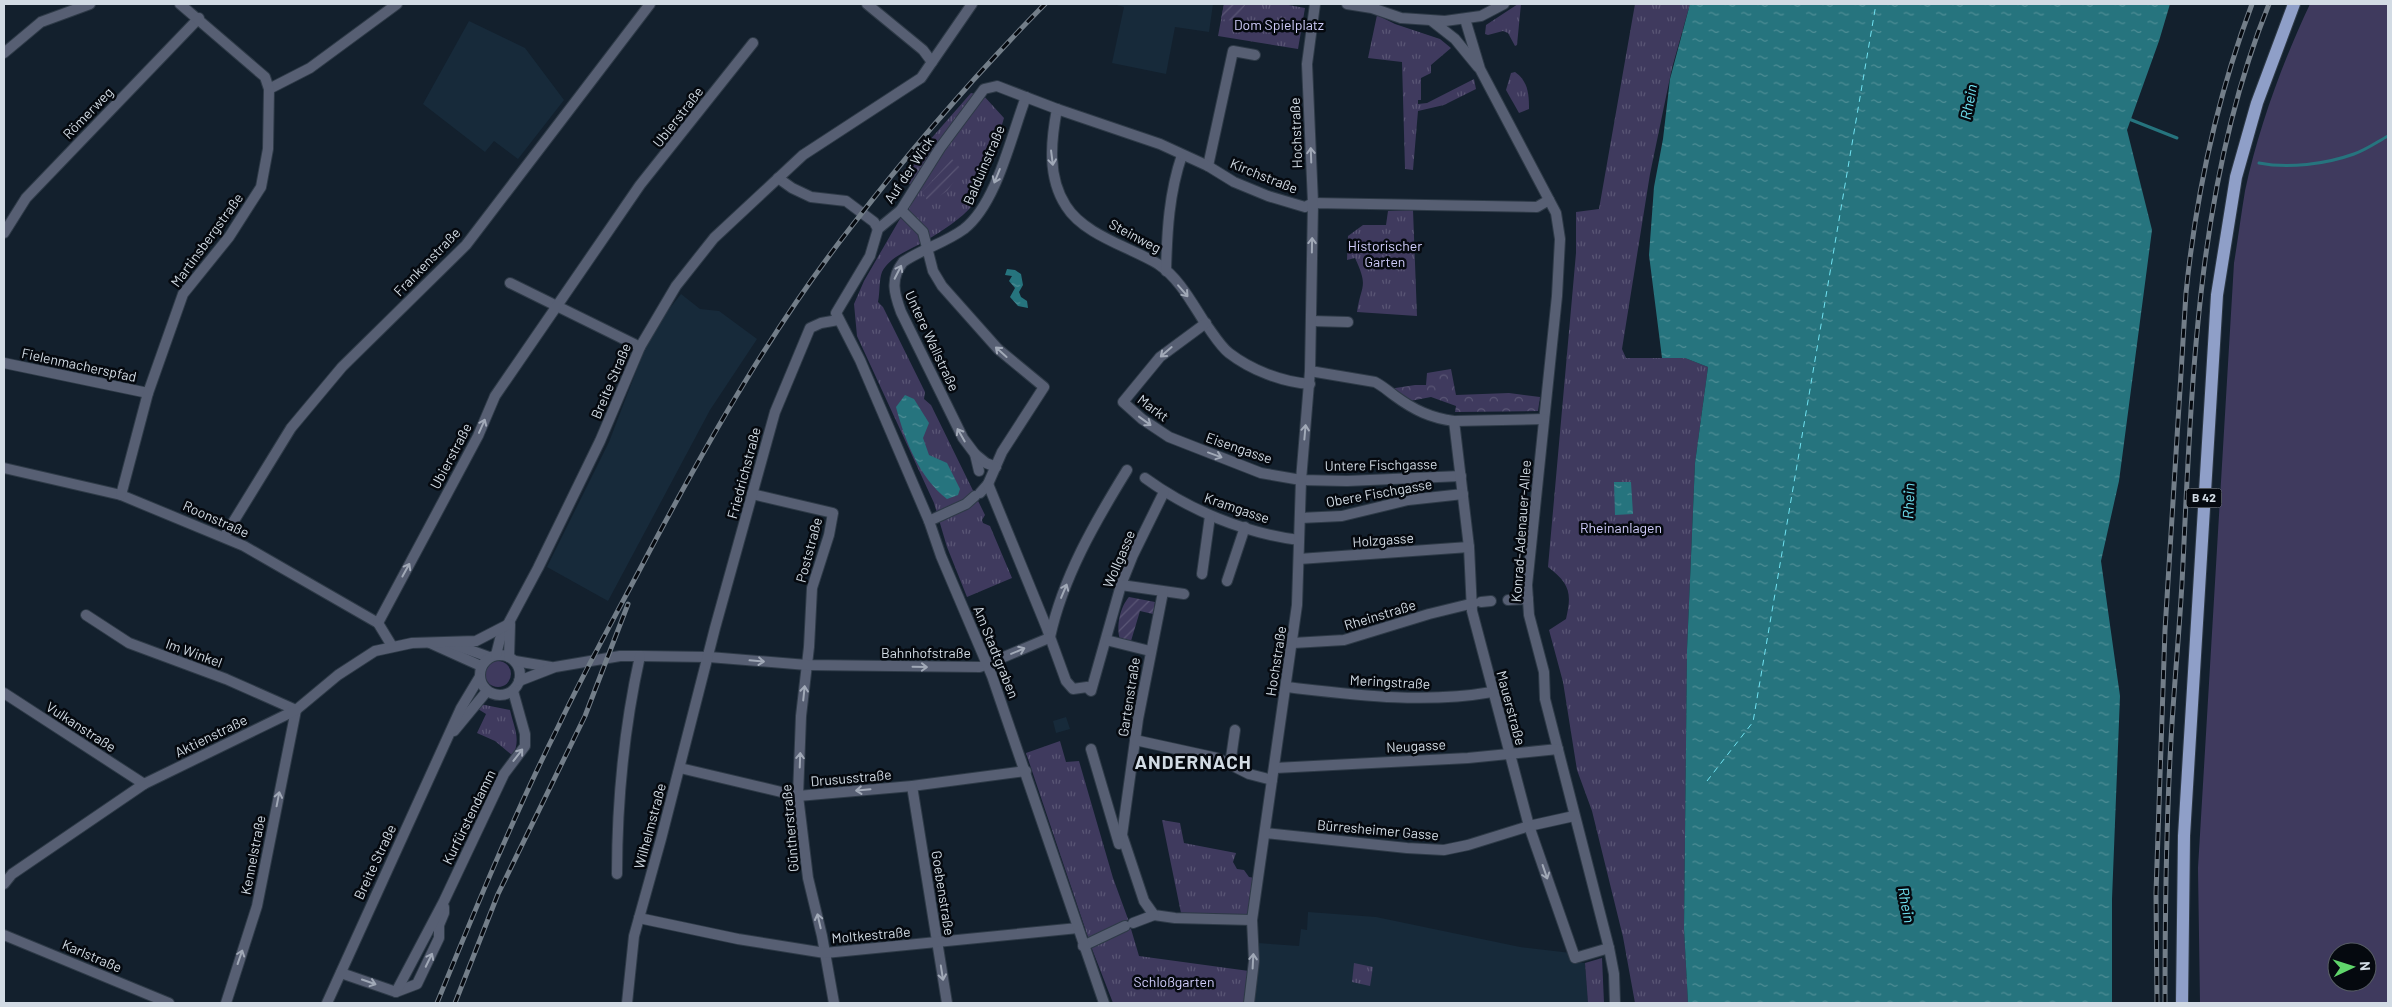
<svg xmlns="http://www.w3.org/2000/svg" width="2392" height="1007" viewBox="0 0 2392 1007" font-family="Barlow,sans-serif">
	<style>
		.built { fill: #172a3a }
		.grass { fill: #3f3a5e; fill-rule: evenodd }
		.forest { fill: url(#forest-crowns) }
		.park { fill: url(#park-tufts) }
		.garden { fill: url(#garden-furrows) }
		.water { fill: url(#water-ripples) }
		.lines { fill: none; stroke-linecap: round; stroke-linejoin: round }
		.stream { stroke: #26747e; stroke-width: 3 }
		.ferry { stroke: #71e3f2; stroke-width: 1; stroke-dasharray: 6 5; stroke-linecap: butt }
		.minor-casing { stroke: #2e3a47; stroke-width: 12 }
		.major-casing { stroke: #2e3a47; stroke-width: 14 }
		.minor { stroke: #575f73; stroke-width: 10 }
		.major { stroke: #8f9fc8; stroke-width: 12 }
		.rail-casing { stroke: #737e89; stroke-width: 5 }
		.rail { stroke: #05090f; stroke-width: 3; stroke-dasharray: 9; stroke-linecap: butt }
		.oneway { stroke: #a1a9b7 }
		.labels { text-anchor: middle; stroke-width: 5; stroke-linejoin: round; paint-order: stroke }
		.shield { fill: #05090f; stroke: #949ca4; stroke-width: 1 }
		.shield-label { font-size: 12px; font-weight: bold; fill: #d2dbe4 }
		.park-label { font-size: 14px; fill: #d0ccfa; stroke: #05090f }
		.street-label { font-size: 14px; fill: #d2dbe4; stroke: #05090f }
		.water-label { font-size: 15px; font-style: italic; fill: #71e3f2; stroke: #05090f }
		.district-label { font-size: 19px; font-weight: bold; letter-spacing: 1px; fill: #d2dbe4; stroke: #05090f }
	</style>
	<defs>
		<pattern id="forest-crowns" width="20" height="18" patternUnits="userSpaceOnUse" patternTransform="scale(1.25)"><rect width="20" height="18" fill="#3f3a5e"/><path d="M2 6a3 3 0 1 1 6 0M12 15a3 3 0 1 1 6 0" fill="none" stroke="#5a5675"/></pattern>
		<pattern id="park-tufts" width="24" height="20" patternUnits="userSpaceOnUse" patternTransform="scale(1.25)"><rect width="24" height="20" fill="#3f3a5e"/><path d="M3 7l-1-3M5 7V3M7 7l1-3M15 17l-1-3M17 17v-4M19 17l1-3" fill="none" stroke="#5a5675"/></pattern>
		<pattern id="garden-furrows" width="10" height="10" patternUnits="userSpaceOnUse" patternTransform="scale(1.25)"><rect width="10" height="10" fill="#3f3a5e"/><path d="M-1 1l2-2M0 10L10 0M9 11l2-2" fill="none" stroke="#5a5675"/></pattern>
		<pattern id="water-ripples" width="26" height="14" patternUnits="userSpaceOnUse" patternTransform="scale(1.25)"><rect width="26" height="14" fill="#26747e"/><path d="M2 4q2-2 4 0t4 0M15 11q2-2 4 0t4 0" fill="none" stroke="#4f8e96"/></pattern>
	</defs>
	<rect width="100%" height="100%" fill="#13202d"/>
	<!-- built -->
	<g class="built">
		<polygon points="1113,4 1213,4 1209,32 1175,27 1166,74 1112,63 1124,7"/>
		<polygon points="469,21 525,48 564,100 518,159 494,141 485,152 423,104"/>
		<polygon points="681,294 700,309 719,311 757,339 710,410 608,601 547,567 609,442 647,343 659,322"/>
		<polygon points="1066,717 1070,729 1056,733 1053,721"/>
		<polygon points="1308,912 1376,917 1520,947 1571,953 1576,962 1585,963 1588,1003 1253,1003 1258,943 1299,946 1301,929 1307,930"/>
	</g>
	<!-- grass -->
	<g class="grass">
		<path d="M 2310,4 L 2388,4 L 2388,1003 L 2200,1003 L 2198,868 L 2234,263 C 2238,239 2241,215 2245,191 C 2258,129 2283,61 2310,4 ZM 2337,952 L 2367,952 L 2367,982 L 2337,982 Z"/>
		<circle cx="498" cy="674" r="13"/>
	</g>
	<!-- forest -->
	<polygon class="forest" points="1451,369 1456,395 1509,393 1540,397 1538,411 1455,412 1456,406 1431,397 1405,402 1389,389 1415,385 1426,385 1427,373"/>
	<!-- park -->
	<g class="park">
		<polygon points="1224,4 1283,4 1305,8 1298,49 1218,36"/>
		<polygon points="1518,4 1521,4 1517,45 1515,46 1508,33 1503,31 1488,35 1485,34 1486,25"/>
		<path d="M 1635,4 L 1690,4 L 1672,68 L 1650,174 L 1622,349 L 1626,358 L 1685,358 L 1708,367 L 1695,463 L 1687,650 L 1684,929 L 1688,1003 L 1635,1003 L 1623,937 L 1592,811 L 1577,770 L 1563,682 L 1549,630 L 1566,619 C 1572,593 1570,584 1548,567 L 1576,253 L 1576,212 L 1599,209 Z"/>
		<polygon points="1377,15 1395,24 1440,39 1451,48 1431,65 1431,73 1421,78 1421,100 1418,100 1418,104 1427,103 1474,79 1476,89 1444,105 1418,111 1413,170 1405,169 1402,62 1368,58"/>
		<path d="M 1515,72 C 1528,81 1529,94 1529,109 L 1519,113 L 1506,90 L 1511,73 Z"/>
		<path d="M 971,93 L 983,95 L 1004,118 C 997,140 986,186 973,204 C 964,218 933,237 918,245 C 905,252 889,258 882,272 C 879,279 880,293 878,302 L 883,307 L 925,392 L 924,399 L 931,405 L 985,515 L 982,520 L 983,523 L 990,526 L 1012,578 L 967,597 L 947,547 L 934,503 L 857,336 L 854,304 L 864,281 L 916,191 L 900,174 Z"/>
		<path d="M 1413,210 L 1417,316 L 1357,312 C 1361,284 1369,288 1355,258 L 1347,260 L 1348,236 L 1363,225 L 1386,225 L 1388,211 Z"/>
		<path d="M 480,704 L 510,710 C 514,728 521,738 513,756 L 495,741 L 477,733 L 486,714 L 478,709 Z"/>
		<polygon points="1060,741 1066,762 1079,761 1113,878 1128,919 1125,925 1131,929 1139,956 1249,971 1245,1003 1113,1003 1092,949 1026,753"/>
		<polygon points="1162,820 1180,823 1184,843 1236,853 1233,862 1237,869 1244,870 1249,877 1255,878 1249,915 1181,913"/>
		<polygon points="1602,958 1604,1003 1588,1003 1585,963"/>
		<polygon points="1354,963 1373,967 1370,986 1352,982"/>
	</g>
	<!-- garden -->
	<g class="garden">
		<polygon points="1224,4 1246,4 1234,21 1221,19"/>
		<polygon points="952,159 962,170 947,191 929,203 922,192"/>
		<path d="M 1129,597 L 1155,602 L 1153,614 L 1140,611 L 1131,641 L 1120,639 C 1116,627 1120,607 1129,597 Z"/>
	</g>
	<!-- water -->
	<g class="water">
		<polygon points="1690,4 2170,4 2159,41 2127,130 2152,230 2119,481 2101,561 2120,696 2112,899 2112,1003 1688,1003 1684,929 1687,650 1695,463 1708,367 1685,358 1662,358 1649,255 1654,187 1663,139 1670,79"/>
		<polygon points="1007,269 1015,270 1021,274 1023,285 1019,292 1021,297 1027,301 1028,308 1018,306 1010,297 1015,288 1009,281 1012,276 1005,275"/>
		<path d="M 905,395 L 914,399 L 929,423 L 923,438 L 929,455 L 947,463 L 960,489 L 958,495 L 947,499 C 919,477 905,441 896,407 Z"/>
		<polygon points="1614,482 1631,482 1633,514 1615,515"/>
	</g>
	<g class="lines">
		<!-- stream -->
		<g class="stream">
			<polyline points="2129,119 2177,138"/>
			<path d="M 2259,163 C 2288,169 2326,164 2354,154 C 2366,150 2377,142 2388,136"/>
		</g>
		<!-- ferry -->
		<polyline class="ferry" points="1707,781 1753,722 1876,4"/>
		<!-- minor casing -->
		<g class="minor-casing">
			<g id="minor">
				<polyline points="867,4 923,50 932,62"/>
				<polyline points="1347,4 1372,8 1401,18 1445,21 1481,16 1504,4"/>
				<polyline points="1465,19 1480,69 1556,213 1560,239 1557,296 1527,585 1529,615 1544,672 1545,699 1609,948 1614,974 1615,1003"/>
				<polyline points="1432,21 1455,39 1478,67"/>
				<polyline points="4,53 41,22 90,4"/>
				<polyline points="269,89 310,68 397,4"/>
				<path d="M 1057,109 C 1051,140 1047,177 1066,206 C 1084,235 1130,247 1158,264 C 1179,278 1192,303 1205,323 C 1212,332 1220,346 1229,353 C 1251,370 1282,382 1310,384"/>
				<polyline points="1208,166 1233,51 1255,55"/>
				<polyline points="778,178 792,188 811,197 846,201 874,222 878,229"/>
				<polyline points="901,210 923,232 933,271 942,286 998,349 1044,387 1002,452 988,484 980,493"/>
				<polyline points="4,233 26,198 199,18"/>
				<path d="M 1166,271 C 1167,231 1169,193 1182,155"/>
				<polyline points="510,283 640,347"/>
				<polyline points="1311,321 1348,322"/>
				<polyline points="1206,323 1160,357 1123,402 1142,419 1169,437 1261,473 1301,480 1347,481 1461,476"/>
				<polyline points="4,363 148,393"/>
				<path d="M 1310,371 L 1375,382 C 1383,386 1388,391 1395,396 C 1414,410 1431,418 1454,421 L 1544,419"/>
				<polyline points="1454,421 1469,547 1472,611 1529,826 1575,958 1609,948"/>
				<polyline points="975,454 979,471"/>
				<path d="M 996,467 L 986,463 L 975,454 L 963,438 L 901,312 C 894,293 890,279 903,262 C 922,249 945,243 964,229 C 997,203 1011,136 1026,97"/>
				<polyline points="4,468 121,495 244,546 378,623 392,646"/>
				<path d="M 1145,478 C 1189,510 1244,533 1299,540"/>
				<polyline points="988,484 1046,626 1066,681 1073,689 1087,687 1091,691 1121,585 1133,555 1164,492"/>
				<polyline points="752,494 833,513 829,535 812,588 809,647 801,716 798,796 808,878 822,936 834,1003"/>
				<polyline points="121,495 148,393 183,294 229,237 261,187 268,149 269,89 265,77 180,4"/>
				<polyline points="1300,518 1342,516 1408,500 1463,494"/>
				<polyline points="929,521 966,504 975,496"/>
				<polyline points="224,537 291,428 342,367 466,245 650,4"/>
				<polyline points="1299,559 1469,547"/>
				<polyline points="1202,574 1210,516"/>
				<polyline points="1227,581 1245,527"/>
				<polyline points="1121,585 1184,594"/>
				<polyline points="1163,592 1138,719 1122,835 1144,901 1154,915 1175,918 1252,920"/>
				<polyline points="1508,600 1528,599"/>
				<polyline points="1481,602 1491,601"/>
				<polyline points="86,615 129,643 226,679 296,710 257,906 226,1003"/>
				<polyline points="378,623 478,436 495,396 640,185 753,43"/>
				<path d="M 1050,637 C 1063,577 1095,522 1127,470"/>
				<polyline points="1106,640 1150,651"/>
				<polyline points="430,643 481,666"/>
				<polyline points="1293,643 1344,640 1429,614 1474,603"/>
				<polyline points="453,644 489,657"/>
				<circle cx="500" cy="675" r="20"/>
				<polyline points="496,655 500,639 538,568 600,441 640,347 676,286 714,238 803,155 921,78 972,4"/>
				<polyline points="509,657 510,624"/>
				<polyline points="515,661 551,667"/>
				<polyline points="519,681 555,667 620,656 640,656 709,657 807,665 980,667 1049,638"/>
				<path d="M 1286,687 C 1356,695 1423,704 1492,692"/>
				<polyline points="4,693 144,784"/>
				<polyline points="454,731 487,691"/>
				<polyline points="1135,740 1217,758 1249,774 1272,780"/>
				<polyline points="1091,749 1119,844"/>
				<polyline points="1230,765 1235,730"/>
				<polyline points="680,768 798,796 912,786 1026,771"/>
				<polyline points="1275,768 1468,758 1558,749"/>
				<polyline points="912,786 947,1003"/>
				<polyline points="1265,833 1407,848 1444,850 1468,845 1529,826 1574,816"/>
				<path d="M 617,874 C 617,800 624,728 640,656"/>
				<polyline points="4,884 12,874 144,784 296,710 338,675 375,651 412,643 476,641 509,624"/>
				<polyline points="639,918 738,939 825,953 1078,928"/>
				<polyline points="1133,923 1154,915"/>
				<polyline points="4,935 169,1003"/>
				<polyline points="1083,946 1125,926"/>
				<polyline points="341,973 396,992 417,984 439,938 439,925 444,913 444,907"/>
				<polyline points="396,992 444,901 504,774 525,746 525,734 513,691"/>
				<polyline points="327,1003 461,708 479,678"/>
				<polyline points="627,1003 634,936 661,839 715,628 775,412 810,328 821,323 838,320"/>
				<polyline points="1104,1003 992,676 941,556 929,521 860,360 836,313 870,256 878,229 901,210 940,148 984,89 997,86 1057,109 1160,144 1208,166 1234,182 1268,196 1305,207 1313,203 1537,207 1549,200"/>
				<polyline points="1249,1003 1254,961 1252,920 1297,605 1301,480 1310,371 1313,203 1307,64 1315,4"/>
			</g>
		</g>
		<!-- major casing -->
		<g class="major-casing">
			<polyline id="major" points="2182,1003 2184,836 2217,295 2236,177 2257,103 2294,4"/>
		</g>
		<!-- minor -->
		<use href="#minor" class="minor"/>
		<!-- major -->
		<use href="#major" class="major"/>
		<!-- rail casing -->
		<g class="rail-casing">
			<g id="rail">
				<path d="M 437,1003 C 475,910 513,817 558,727 C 586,668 618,611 648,554 C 708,441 772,328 851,227 C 911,149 976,74 1045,4"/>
				<polyline points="455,1003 498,894 585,716 628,604"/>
				<path d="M 2157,1003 L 2156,893 L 2165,630 L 2186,293 C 2196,194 2217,97 2252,4"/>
				<path d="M 2165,1003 C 2165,915 2166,827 2171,740 C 2174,687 2179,635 2182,583 C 2192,388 2195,187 2269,4"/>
			</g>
		</g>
		<!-- rail -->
		<use href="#rail" class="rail"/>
	</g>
	<!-- one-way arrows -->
	<defs><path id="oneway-shaft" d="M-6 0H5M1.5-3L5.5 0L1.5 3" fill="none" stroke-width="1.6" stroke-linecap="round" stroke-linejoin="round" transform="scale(1.25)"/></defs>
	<g class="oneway">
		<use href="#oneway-shaft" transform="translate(1311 155) rotate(-92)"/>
		<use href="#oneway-shaft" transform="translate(1052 158) rotate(83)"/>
		<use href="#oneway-shaft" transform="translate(997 176) rotate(112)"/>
		<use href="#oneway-shaft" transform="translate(1312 245) rotate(-89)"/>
		<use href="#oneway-shaft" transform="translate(898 272) rotate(-63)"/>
		<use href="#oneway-shaft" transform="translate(1183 291) rotate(49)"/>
		<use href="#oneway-shaft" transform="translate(1001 352) rotate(-138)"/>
		<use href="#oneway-shaft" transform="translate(1166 352) rotate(139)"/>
		<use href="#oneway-shaft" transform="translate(1145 421) rotate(36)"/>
		<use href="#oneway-shaft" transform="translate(482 426) rotate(-66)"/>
		<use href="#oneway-shaft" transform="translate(1305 432) rotate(-85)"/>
		<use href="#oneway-shaft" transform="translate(961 435) rotate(-120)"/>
		<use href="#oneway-shaft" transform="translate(1215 455) rotate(20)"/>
		<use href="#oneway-shaft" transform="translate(406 570) rotate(-61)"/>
		<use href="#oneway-shaft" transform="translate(1064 591) rotate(-67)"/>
		<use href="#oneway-shaft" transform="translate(1018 651) rotate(-23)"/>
		<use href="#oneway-shaft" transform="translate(757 661) rotate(5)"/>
		<use href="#oneway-shaft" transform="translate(920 667) rotate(1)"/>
		<use href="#oneway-shaft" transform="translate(804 693) rotate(-84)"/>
		<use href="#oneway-shaft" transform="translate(518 755) rotate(-52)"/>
		<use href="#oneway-shaft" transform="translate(800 760) rotate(-88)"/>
		<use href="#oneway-shaft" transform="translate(863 790) rotate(175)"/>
		<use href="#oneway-shaft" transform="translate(278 799) rotate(-79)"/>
		<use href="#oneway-shaft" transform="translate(1545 872) rotate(71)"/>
		<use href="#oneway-shaft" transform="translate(819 921) rotate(-103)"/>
		<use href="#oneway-shaft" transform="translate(240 957) rotate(-71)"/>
		<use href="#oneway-shaft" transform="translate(429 960) rotate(-64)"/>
		<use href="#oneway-shaft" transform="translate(1253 961) rotate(-87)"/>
		<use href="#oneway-shaft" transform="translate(942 973) rotate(81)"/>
		<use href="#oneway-shaft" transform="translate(369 982) rotate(19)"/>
	</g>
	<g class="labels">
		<!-- shield labels -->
		<rect class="shield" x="2186.5" y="488.5" width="35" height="19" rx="4"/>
		<g class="shield-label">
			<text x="2204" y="502">B 42</text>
		</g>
		<!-- park labels -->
		<g class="park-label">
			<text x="1279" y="30">Dom Spielplatz</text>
			<text x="1385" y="251">Historischer<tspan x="1385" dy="16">Garten</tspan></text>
			<text x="1621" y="533">Rheinanlagen</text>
			<text x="1174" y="987">Schloßgarten</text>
		</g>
		<!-- street labels -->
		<g class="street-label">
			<text transform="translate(88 113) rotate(-46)" y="5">Römerweg</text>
			<text transform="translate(678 117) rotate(-52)" y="5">Ubierstraße</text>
			<text transform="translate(1296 133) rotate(-92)" y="5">Hochstraße</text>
			<text transform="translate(984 165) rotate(-67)" y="5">Balduinstraße</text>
			<text transform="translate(909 170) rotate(-56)" y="5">Auf der Wick</text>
			<text transform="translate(1264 176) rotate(22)" y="5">Kirchstraße</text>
			<text transform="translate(1135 236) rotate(28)" y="5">Steinweg</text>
			<text transform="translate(207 240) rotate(-54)" y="5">Martinsbergstraße</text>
			<text transform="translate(427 262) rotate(-46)" y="5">Frankenstraße</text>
			<text transform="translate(932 341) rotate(65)" y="5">Untere Wallstraße</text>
			<text transform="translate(79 365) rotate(12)" y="5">Fielenmacherspfad</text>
			<text transform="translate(611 381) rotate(-67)" y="5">Breite Straße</text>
			<text transform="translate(1153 408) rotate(37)" y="5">Markt</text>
			<text transform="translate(1239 448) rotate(19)" y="5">Eisengasse</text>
			<text transform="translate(451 456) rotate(-62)" y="5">Ubierstraße</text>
			<text transform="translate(1381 465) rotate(-1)" y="5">Untere Fischgasse</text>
			<text transform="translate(744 473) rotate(-75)" y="5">Friedrichstraße</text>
			<text transform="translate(1379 493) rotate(-10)" y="5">Obere Fischgasse</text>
			<text transform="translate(1237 508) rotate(19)" y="5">Kramgasse</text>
			<text transform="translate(216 519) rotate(24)" y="5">Roonstraße</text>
			<text transform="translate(1521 531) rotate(-86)" y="5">Konrad-Adenauer-Allee</text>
			<text transform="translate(1383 540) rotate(-4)" y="5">Holzgasse</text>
			<text transform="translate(809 550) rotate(-75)" y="5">Poststraße</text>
			<text transform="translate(1119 559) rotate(-67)" y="5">Wollgasse</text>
			<text transform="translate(1380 615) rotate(-17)" y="5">Rheinstraße</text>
			<text transform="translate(996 652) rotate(68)" y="5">Am Stadtgraben</text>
			<text transform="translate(194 653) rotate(20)" y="5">Im Winkel</text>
			<text x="926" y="658">Bahnhofstraße</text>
			<text transform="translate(1276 661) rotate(-81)" y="5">Hochstraße</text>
			<text transform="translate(1390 682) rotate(3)" y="5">Meringstraße</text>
			<text transform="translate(1129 697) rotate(-81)" y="5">Gartenstraße</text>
			<text transform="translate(1511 708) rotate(75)" y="5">Mauerstraße</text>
			<text transform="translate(81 727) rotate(33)" y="5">Vulkanstraße</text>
			<text transform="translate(211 736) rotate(-26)" y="5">Aktienstraße</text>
			<text transform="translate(1416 746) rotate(-3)" y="5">Neugasse</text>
			<text transform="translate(851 778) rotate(-5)" y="5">Drususstraße</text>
			<text transform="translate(469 817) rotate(-64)" y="5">Kurfürstendamm</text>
			<text transform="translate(650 826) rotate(-75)" y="5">Wilhelmstraße</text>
			<text transform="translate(790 828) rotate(-95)" y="5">Güntherstraße</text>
			<text transform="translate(1378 830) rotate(5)" y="5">Bürresheimer Gasse</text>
			<text transform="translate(253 855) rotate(-79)" y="5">Kennelstraße</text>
			<text transform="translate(375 862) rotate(-65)" y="5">Breite Straße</text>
			<text transform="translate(943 893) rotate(81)" y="5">Goebenstraße</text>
			<text transform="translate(871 935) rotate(-5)" y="5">Moltkestraße</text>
			<text transform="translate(92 956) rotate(23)" y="5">Karlstraße</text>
		</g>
		<!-- water labels -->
		<g class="water-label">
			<text transform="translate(1969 102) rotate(-79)" y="5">Rhein</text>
			<text transform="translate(1909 501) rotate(-88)" y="5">Rhein</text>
			<text transform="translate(1906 905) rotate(79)" y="5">Rhein</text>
		</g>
		<!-- district labels -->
		<g class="district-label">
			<text x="1193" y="769">ANDERNACH</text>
		</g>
	</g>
	<!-- border -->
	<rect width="2392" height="1007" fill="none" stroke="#d2dbe4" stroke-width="10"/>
	<!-- north arrow -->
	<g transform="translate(2352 967) rotate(86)"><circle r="24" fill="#05090f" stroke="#575d64"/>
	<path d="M0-4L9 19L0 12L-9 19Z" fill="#60d56b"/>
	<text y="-8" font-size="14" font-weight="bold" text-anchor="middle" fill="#d2dbe4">N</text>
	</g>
</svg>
